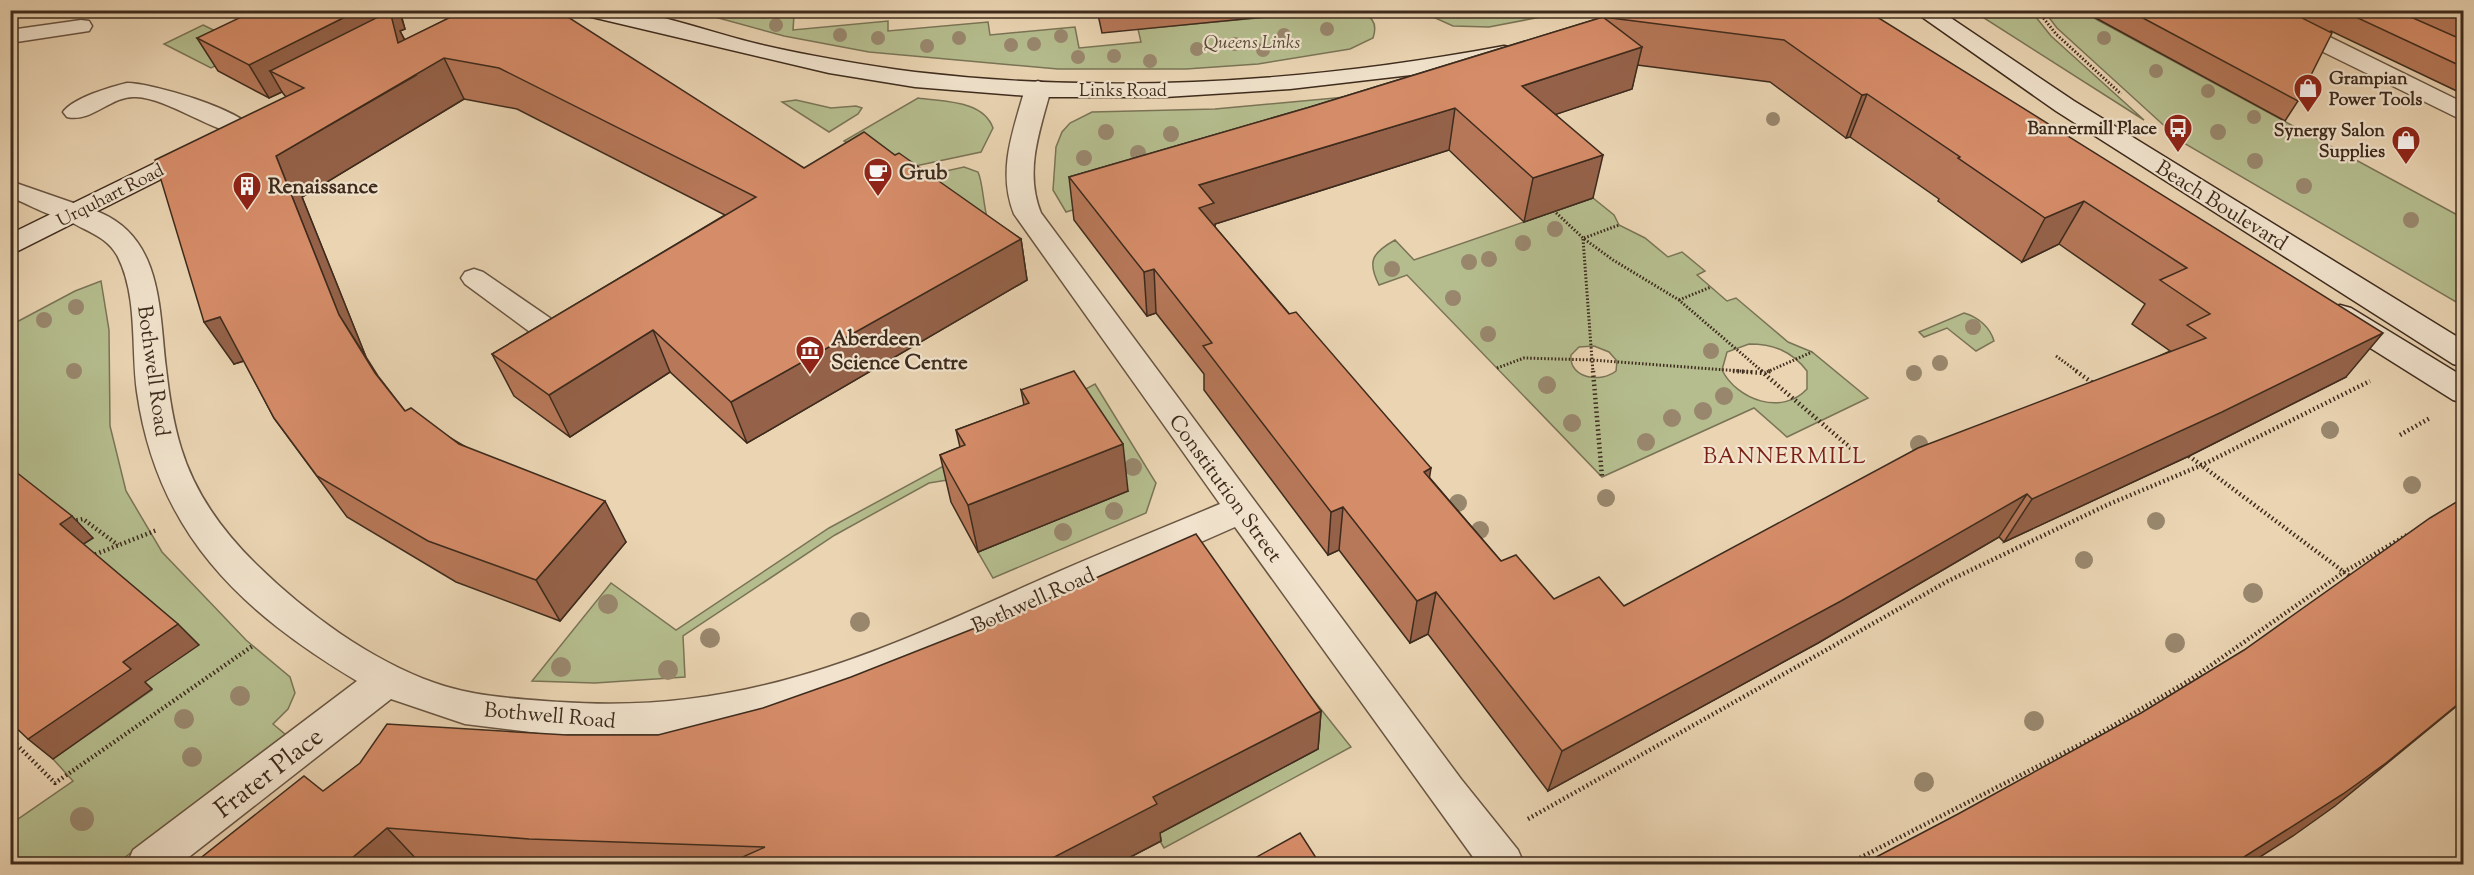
<svg xmlns="http://www.w3.org/2000/svg" width="2474" height="875" viewBox="0 0 2474 875" font-family="'Sorts Mill Goudy',serif">
	<style>
		.green { fill: #b5bd8e; stroke: #7a7456; stroke-width: 1.5; fill-rule: evenodd }
		.lines { fill: none; stroke-linecap: round; stroke-linejoin: round }
		.lane-casing { stroke: #695542; stroke-width: 3 }
		.street-casing { stroke: #695542; stroke-width: 3 }
		.secondary-casing { stroke: #3e2b1d; stroke-width: 3 }
		.path-far1 { stroke: #3e2b1d; stroke-width: 3; stroke-dasharray: 1.5 2; stroke-linecap: butt }
		.path { stroke: #3e2b1d; stroke-width: 4.5; stroke-dasharray: 1.5 3; stroke-linecap: butt }
		.lane { fill: #f1e3cd; fill-rule: evenodd }
		.street { fill: #f1e3cd; fill-rule: evenodd }
		.secondary { fill: #f1e3cd; fill-rule: evenodd }
		.tree { fill: #99876d }
		.wall { fill: #b77859; stroke: #3e2b1d; stroke-width: 1.5; fill-rule: evenodd }
		.shaded-wall { fill: #956249; stroke: #3e2b1d; stroke-width: 1.5 }
		.building { fill: #d58c68; stroke: #3e2b1d; stroke-width: 1.5; fill-rule: evenodd }
		.labels { text-anchor: middle; stroke-width: 4.5; stroke-linejoin: round; paint-order: stroke }
		.far-park-label { font-size: 18px; font-style: italic; fill: #564834; stroke: #f1e3cd }
		.far-poi-label { font-size: 18px; font-weight: bold; fill: #3e2b1d; stroke: #f1e3cd; text-anchor: end }
		.far-street-label { font-size: 18px; fill: #3e2b1d; stroke: #f1e3cd }
		.poi-label { font-size: 21px; font-weight: bold; fill: #3e2b1d; stroke: #f1e3cd; text-anchor: start }
		.street-label { font-size: 21px; fill: #3e2b1d; stroke: #f1e3cd }
		.neighbourhood-label { font-size: 22px; letter-spacing: 1.5px; fill: #7a1f14; stroke: #f1e3cd }
		.near-street-label { font-size: 26px; fill: #3e2b1d; stroke: #f1e3cd }
	</style>
	<rect width="100%" height="100%" fill="#ead4b2"/>
	<filter id="stains"><feTurbulence type="fractalNoise" baseFrequency=".00333" numOctaves="4"/><feColorMatrix values="0 0 0 0 .2 0 0 0 0 .09 0 0 0 0 .02 0 0 0 .5 -.17"/></filter>
	<radialGradient id="worn" r=".72"><stop offset=".6" stop-color="#630" stop-opacity="0"/><stop offset="1" stop-color="#630" stop-opacity=".3"/></radialGradient>
	<!-- green -->
	<g class="green">
		<path d="M 693,11 L 763,11 L 762,18 L 794,15 L 793,30 L 888,21 L 888,31 L 988,22 L 990,35 L 1075,27 L 1079,48 L 1141,42 L 1138,29 L 1334,11 C 1354,10 1382,11 1373,38 L 1350,49 L 1258,64 L 1186,69 L 1058,69 L 869,52 L 784,36 Z"/>
		<polygon points="1417,11 1572,11 1489,27 1453,26 1431,16 1420,17"/>
		<polygon points="1973,11 2031,11 2051,36 2144,120"/>
		<polygon points="2044,11 2081,11 2463,218 2463,306 2182,142 2057,28"/>
		<polygon points="203,25 251,48 211,68 164,44"/>
		<polygon points="1378,94 1420,100 1066,212 1053,190 1056,147 1062,132 1070,123 1092,112 1215,109"/>
		<path d="M 918,98 C 944,102 983,100 993,128 L 981,152 L 906,168 L 886,168 L 844,141 Z"/>
		<polygon points="796,100 831,108 856,106 862,108 858,114 829,132 782,102"/>
		<path d="M 964,167 L 978,172 C 983,183 983,203 987,217 L 923,176 Z"/>
		<path d="M 1593,198 L 1614,215 L 1619,225 L 1645,238 L 1668,257 L 1682,252 L 1705,271 L 1697,275 L 1727,301 L 1736,298 L 1788,342 L 1812,352 L 1868,398 L 1787,437 L 1754,408 L 1602,477 L 1407,275 L 1379,285 C 1367,261 1372,253 1395,240 L 1414,260 ZM 1749,344 C 1773,344 1792,351 1807,371 L 1807,389 C 1782,416 1737,400 1722,370 L 1727,352 ZM 1594,346 L 1609,352 L 1617,361 L 1616,371 C 1601,383 1569,379 1571,355 L 1579,347 Z"/>
		<polygon points="101,281 109,330 110,426 126,491 162,552 246,640 290,677 295,693 288,709 273,724 286,735 116,864 11,864 11,824 73,781 53,759 152,690 32,576 93,538 79,526 11,503 11,325 75,291"/>
		<path d="M 1964,313 C 1978,317 1990,327 1994,341 L 1976,351 L 1947,328 L 1924,337 L 1919,332 Z"/>
		<polygon points="1095,384 1156,483 1146,513 993,578 978,552 1127,491 966,477 929,483 835,535 683,636 685,677 595,683 532,681 611,583 676,630 829,528"/>
		<polygon points="1234,600 1351,747 1164,848 1125,781"/>
	</g>
	<g class="lines">
		<!-- lane casing -->
		<g class="lane-casing">
			<g id="lane">
				<polygon points="81,20 89,21 92,26 89,31 10,43 10,30"/>
				<path d="M 127,83 C 152,83 239,109 253,129 L 249,134 C 224,140 170,98 136,97 C 111,95 92,123 67,117 L 63,112 C 73,98 110,87 127,83 Z"/>
				<path d="M 10,181 L 85,207 L 89,213 L 85,219 C 61,225 32,205 10,197 Z"/>
				<polygon points="474,269 483,272 550,318 554,325 550,332 540,334 530,332 465,284 461,278 465,272"/>
			</g>
		</g>
		<!-- street casing -->
		<g class="street-casing">
			<g id="street">
				<polygon points="2245,10 2275,10 2464,103 2464,121 2248,15"/>
				<path d="M 1038,81 L 1047,84 L 1051,89 C 1040,130 1024,171 1041,213 L 1461,779 L 1518,850 L 1524,864 L 1478,864 L 1235,527 L 895,677 L 811,707 L 747,725 L 660,737 L 572,737 L 465,724 L 391,699 L 180,864 L 127,864 L 133,850 L 357,681 C 240,611 157,533 137,392 C 131,349 138,297 118,257 C 104,230 73,230 62,213 L 66,207 C 80,203 89,208 101,213 C 163,240 159,312 166,368 C 169,395 173,422 181,448 C 195,494 223,532 257,565 C 306,613 370,660 435,683 C 474,697 519,699 560,702 C 743,715 873,655 1035,582 C 1096,555 1158,530 1220,504 L 1014,214 C 997,171 1013,131 1025,89 L 1029,84 Z"/>
			</g>
		</g>
		<!-- secondary casing -->
		<g class="secondary-casing">
			<g id="secondary">
				<path d="M 580,10 C 596,10 615,8 631,11 C 674,18 716,34 758,44 C 810,56 863,65 915,72 C 1110,95 1312,82 1504,46 L 1513,48 L 1516,53 L 1513,58 L 1428,73 L 1290,89 L 1165,97 L 1040,97 L 915,87 L 829,73 L 583,15 Z"/>
				<polygon points="1912,10 1939,10 2074,101 2464,341 2464,367 2453,364 2056,111"/>
				<polygon points="198,142 207,144 211,150 207,156 10,255 10,234"/>
				<polygon points="2340,305 2351,308 2464,377 2464,403 2453,400 2329,322 2325,315 2329,308"/>
			</g>
		</g>
		<!-- path-far1 -->
		<g class="path-far1">
			<polyline points="2037,10 2056,34 2121,94"/>
			<polyline points="1551,208 1583,238 1613,260 1679,300 1763,372"/>
			<polyline points="1584,238 1619,225"/>
			<polyline points="1583,239 1592,360 1753,372"/>
			<polyline points="1679,300 1711,287"/>
			<polyline points="2056,356 2078,372"/>
			<polyline points="1497,368 1524,358 1592,360 1593,372"/>
			<polyline points="1767,372 1812,352"/>
		</g>
		<!-- path -->
		<g class="path">
			<polyline points="1593,371 1602,477"/>
			<polyline points="1733,371 1765,373 1770,371"/>
			<polyline points="1761,371 1853,450"/>
			<polyline points="2076,371 2094,384"/>
			<polyline points="2400,435 2430,418"/>
			<polyline points="2189,456 2352,578"/>
			<polyline points="72,521 83,519 118,545"/>
			<polyline points="91,556 157,530"/>
			<polyline points="10,738 55,783 254,645"/>
			<polyline points="1528,819 1948,581 2107,505 2202,465 2370,381"/>
			<polyline points="1848,864 2087,741 2190,680 2344,572 2407,535"/>
		</g>
		<!-- lane -->
		<use href="#lane" class="lane"/>
		<!-- street -->
		<use href="#street" class="street"/>
		<!-- secondary -->
		<use href="#secondary" class="secondary"/>
	</g>
	<!-- trees -->
	<g class="tree">
		<circle cx="776" cy="25" r="7"/>
		<circle cx="1327" cy="29" r="7"/>
		<circle cx="840" cy="35" r="7"/>
		<circle cx="1284" cy="35" r="7"/>
		<circle cx="1061" cy="36" r="7"/>
		<circle cx="878" cy="38" r="7"/>
		<circle cx="959" cy="38" r="7"/>
		<circle cx="2104" cy="38" r="7"/>
		<circle cx="1034" cy="44" r="7"/>
		<circle cx="1235" cy="44" r="7"/>
		<circle cx="1011" cy="45" r="7"/>
		<circle cx="927" cy="46" r="7"/>
		<circle cx="1197" cy="49" r="7"/>
		<circle cx="1263" cy="50" r="7"/>
		<circle cx="1114" cy="56" r="7"/>
		<circle cx="1078" cy="57" r="7"/>
		<circle cx="1150" cy="61" r="7"/>
		<circle cx="2156" cy="71" r="7"/>
		<circle cx="2208" cy="91" r="7"/>
		<circle cx="2254" cy="117" r="7"/>
		<circle cx="1773" cy="119" r="7"/>
		<circle cx="1106" cy="132" r="8"/>
		<circle cx="2218" cy="132" r="8"/>
		<circle cx="1171" cy="134" r="8"/>
		<circle cx="1138" cy="153" r="8"/>
		<circle cx="1084" cy="158" r="8"/>
		<circle cx="2255" cy="161" r="8"/>
		<circle cx="2304" cy="186" r="8"/>
		<circle cx="2411" cy="220" r="8"/>
		<circle cx="1555" cy="229" r="8"/>
		<circle cx="1523" cy="243" r="8"/>
		<circle cx="1489" cy="259" r="8"/>
		<circle cx="1469" cy="262" r="8"/>
		<circle cx="1392" cy="269" r="8"/>
		<circle cx="1453" cy="298" r="8"/>
		<circle cx="76" cy="307" r="8"/>
		<circle cx="44" cy="320" r="8"/>
		<circle cx="1973" cy="327" r="8"/>
		<circle cx="1488" cy="334" r="8"/>
		<circle cx="1711" cy="351" r="8"/>
		<circle cx="1940" cy="363" r="8"/>
		<circle cx="74" cy="371" r="8"/>
		<circle cx="1914" cy="373" r="8"/>
		<circle cx="1547" cy="385" r="9"/>
		<circle cx="1724" cy="396" r="9"/>
		<circle cx="1703" cy="411" r="9"/>
		<circle cx="1672" cy="418" r="9"/>
		<circle cx="1572" cy="423" r="9"/>
		<circle cx="2330" cy="430" r="9"/>
		<circle cx="1646" cy="442" r="9"/>
		<circle cx="1919" cy="444" r="9"/>
		<circle cx="1133" cy="467" r="9"/>
		<circle cx="2412" cy="485" r="9"/>
		<circle cx="1606" cy="498" r="9"/>
		<circle cx="1458" cy="503" r="9"/>
		<circle cx="1114" cy="511" r="9"/>
		<circle cx="2156" cy="521" r="9"/>
		<circle cx="1480" cy="530" r="9"/>
		<circle cx="1063" cy="532" r="9"/>
		<circle cx="2084" cy="560" r="9"/>
		<circle cx="2253" cy="593" r="10"/>
		<circle cx="608" cy="604" r="10"/>
		<circle cx="860" cy="622" r="10"/>
		<circle cx="710" cy="638" r="10"/>
		<circle cx="2175" cy="643" r="10"/>
		<circle cx="561" cy="667" r="10"/>
		<circle cx="668" cy="670" r="10"/>
		<circle cx="240" cy="696" r="10"/>
		<circle cx="184" cy="719" r="10"/>
		<circle cx="2034" cy="721" r="10"/>
		<circle cx="192" cy="757" r="10"/>
		<circle cx="1924" cy="782" r="10"/>
		<circle cx="82" cy="819" r="12"/>
	</g>
	<!-- wall -->
	<g class="wall">
		<polygon points="465,10 804,168 895,155 1021,239 1027,280 747,443 670,372 570,437 514,396 492,354 725,215 517,109 464,99 302,197 366,357 378,376 405,411 626,542 560,621 456,582 347,517 274,418 244,361 234,364 286,97 282,92 269,98 218,71 197,38 401,14 405,29 400,31 405,40"/>
		<polygon points="1097,10 1334,10 1102,33"/>
		<path d="M 1866,10 L 2346,377 L 2189,456 L 2004,542 L 1999,537 L 1818,643 L 1548,791 L 1428,634 L 1410,643 L 1339,550 L 1328,555 L 1204,390 L 1204,374 L 1156,313 L 1147,316 L 1074,220 L 1069,177 L 1310,107 L 1603,17 ZM 1637,65 L 1770,82 L 1846,138 L 1850,137 L 1939,199 L 1938,201 L 2022,262 L 2059,244 L 2145,304 L 2132,324 L 2170,351 L 2168,352 L 1624,606 L 1554,599 L 1501,561 L 1215,227 L 1215,224 L 1449,150 L 1524,222 L 1593,198 L 1556,114 L 1632,89 Z"/>
		<polygon points="2081,10 2463,10 2463,94 2331,31 2298,101 2285,121"/>
		<polygon points="1021,390 1128,491 978,552 951,502 940,455 960,447 956,430 1024,405"/>
		<polygon points="1321,711 1318,749 1160,833 1161,841 1117,864 193,864 323,791 567,735 658,735"/>
	</g>
	<!-- shaded-wall -->
	<g class="shaded-wall">
		<polygon points="359,10 399,10 405,29 400,31 410,51 444,58 464,99 302,197 366,357 339,315 276,156 415,76 270,71 282,92 269,98 249,65"/>
		<polygon points="1642,47 1632,89 1515,128 1522,86"/>
		<polygon points="1867,94 1850,137 1846,138 1862,95"/>
		<polygon points="1455,108 1449,150 1215,224 1215,246 1200,252 1199,185"/>
		<polygon points="1603,155 1593,198 1524,222 1533,178"/>
		<polygon points="2084,201 2059,244 2022,262 2045,218"/>
		<polygon points="1021,239 1027,280 747,443 731,402"/>
		<polygon points="1154,269 1156,313 1147,316 1144,272"/>
		<polygon points="220,317 250,359 234,364 204,322"/>
		<polygon points="653,330 670,372 570,437 549,395"/>
		<polygon points="2383,333 2346,377 2189,456 2004,542 2032,499"/>
		<polygon points="1123,444 1128,491 978,552 968,505"/>
		<polygon points="1431,468 1424,512 1424,472"/>
		<polygon points="2027,494 1999,537 1818,643 1548,791 1562,751"/>
		<polygon points="605,501 626,542 560,621 536,580"/>
		<polygon points="1343,507 1339,550 1328,555 1331,512"/>
		<polygon points="72,516 93,538 82,545 60,524"/>
		<polygon points="1436,592 1428,634 1410,643 1417,601"/>
		<polygon points="178,624 199,645 145,682 152,689 53,759 28,739 123,662"/>
		<polygon points="2463,700 2463,701 2335,806 2293,836 2249,864 2233,864"/>
		<polygon points="1321,711 1318,749 1160,833 1161,841 1117,864 1041,864 1153,797"/>
		<polygon points="387,828 421,864 345,864"/>
	</g>
	<!-- building -->
	<g class="building">
		<polygon points="256,10 359,10 249,65 197,38"/>
		<polygon points="465,10 557,10 804,168 864,132 895,155 899,153 1021,239 731,402 653,330 549,395 492,354 756,197 499,68 444,58 276,156 339,315 375,373 405,411 411,408 459,444 605,501 536,580 428,541 317,476 274,418 220,317 204,322 155,160 304,88 270,71 390,11 398,43"/>
		<path d="M 1621,10 L 1866,10 L 2383,333 L 2222,412 L 2032,499 L 2027,494 L 1841,601 L 1562,751 L 1436,592 L 1417,601 L 1343,507 L 1331,512 L 1203,346 L 1212,343 L 1154,269 L 1144,272 L 1069,177 L 1310,107 L 1603,17 ZM 1603,17 L 1784,40 L 1862,95 L 1867,94 L 1960,157 L 1958,158 L 2045,218 L 2084,201 L 2187,268 L 2160,280 L 2210,314 L 2187,325 L 2206,338 L 1918,448 L 1624,606 L 1599,577 L 1554,599 L 1516,555 L 1501,561 L 1424,472 L 1431,468 L 1296,312 L 1289,314 L 1199,208 L 1214,203 L 1199,185 L 1455,108 L 1533,178 L 1603,155 L 1522,86 L 1642,47 Z"/>
		<polygon points="2128,10 2286,10 2332,33 2298,101"/>
		<polygon points="2334,10 2395,10 2463,40 2463,67 2343,11 2342,14"/>
		<polygon points="2441,10 2463,10 2463,21"/>
		<polygon points="1074,371 1123,444 968,505 940,455 965,445 956,430 1029,403 1021,390"/>
		<polygon points="11,468 72,516 60,524 178,624 123,662 131,669 28,739 10,722"/>
		<polygon points="2463,498 2463,700 2386,763 2343,794 2233,864 1863,864 1958,814 2141,713 2244,650 2430,518"/>
		<polygon points="1196,534 1321,711 1153,797 1157,804 1041,864 727,864 765,847 529,839 387,828 345,864 193,864 304,776 323,791 360,763 387,724 567,735 658,735 763,708 851,677 1041,602"/>
		<polygon points="1300,833 1320,864 1244,864"/>
	</g>
	<!-- icons -->
	<defs>
		<g id="shop-pin" transform="scale(1.5)"><path d="M0 17L-7.5 6A9.5 9.5 0 1 1 7.5 6Z" fill="#8f2418" stroke="#f1e3cd"/><path d="M-5-2.5h2.3a2.7 3.5 0 0 1 5.4 0H5L5.5 6h-11ZM-1.5-2.5h3a1.5 2.3 0 0 0-3 0Z" fill="#fff"/></g>
		<g id="bus-pin" transform="scale(1.5)"><path d="M0 17L-7.5 6A9.5 9.5 0 1 1 7.5 6Z" fill="#8f2418" stroke="#f1e3cd"/><path d="M-5-6H5V4H4V6H2V4H-2V6H-4V4H-5ZM-3.5-4V0h7V-4ZM-3.5 1.2v1.5H-2V1.2ZM2 1.2v1.5H3.5V1.2Z" fill="#fff"/></g>
		<g id="cafe-pin" transform="scale(1.5)"><path d="M0 17L-7.5 6A9.5 9.5 0 1 1 7.5 6Z" fill="#8f2418" stroke="#f1e3cd"/><path d="M-5.5-4.5H6V0H3Q3 3.5 0 3.5H-2.5Q-5.5 3.5-5.5 0ZM3-3.2v2h1.7v-2ZM-6 4.5H4V6H-6Z" fill="#fff"/></g>
		<g id="building-pin" transform="scale(1.5)"><path d="M0 17L-7.5 6A9.5 9.5 0 1 1 7.5 6Z" fill="#8f2418" stroke="#f1e3cd"/><path d="M-4-6H4V6H1V3H-1V6H-4ZM-2.5-4.3h1.7v1.8h-1.7ZM.8-4.3h1.7v1.8H.8ZM-2.5-1h1.7V.8h-1.7ZM.8-1h1.7V.8H.8Z" fill="#fff"/></g>
		<g id="museum-pin" transform="scale(1.5)"><path d="M0 17L-7.5 6A9.5 9.5 0 1 1 7.5 6Z" fill="#8f2418" stroke="#f1e3cd"/><path d="M0-6L6-3V-2H-6V-3ZM-5-1h2V3h-2ZM-1-1h2V3h-2ZM3-1h2V3H3ZM-6 4H6V6H-6Z" fill="#fff"/></g>
	</defs>
	<g fill-rule="evenodd">
		<use href="#shop-pin" x="2308" y="88"/>
		<use href="#bus-pin" x="2178" y="128"/>
		<use href="#shop-pin" x="2406" y="140"/>
		<use href="#cafe-pin" x="878" y="172"/>
		<use href="#building-pin" x="247" y="186"/>
		<use href="#museum-pin" x="810" y="350"/>
	</g>
	<g class="labels">
		<!-- far-park labels -->
		<g class="far-park-label">
			<text x="1252" y="48">Queens Links</text>
		</g>
		<!-- far-poi labels -->
		<g class="far-poi-label">
			<text x="2329" y="84" text-anchor="start">Grampian<tspan x="2329" dy="21">Power Tools</tspan></text>
			<text x="2157" y="134">Bannermill Place</text>
			<text x="2385" y="136">Synergy Salon<tspan x="2385" dy="21">Supplies</tspan></text>
		</g>
		<!-- far-street labels -->
		<g class="far-street-label">
			<text x="1123" y="96">Links Road</text>
			<text transform="translate(110 195) rotate(-27)" y="6">Urquhart Road</text>
		</g>
		<!-- poi labels -->
		<g class="poi-label">
			<text x="899" y="179">Grub</text>
			<text x="268" y="193">Renaissance</text>
			<text x="831" y="345">Aberdeen<tspan x="831" dy="24">Science Centre</tspan></text>
		</g>
		<!-- street labels -->
		<g class="street-label">
			<text transform="translate(2222 205) rotate(32)" y="7">Beach Boulevard</text>
			<text transform="translate(154 371) rotate(82)" y="7">Bothwell Road</text>
			<text transform="translate(1226 488) rotate(54)" y="7">Constitution Street</text>
			<text transform="translate(1033 600) rotate(-24)" y="7">Bothwell Road</text>
			<text transform="translate(550 715) rotate(5)" y="7">Bothwell Road</text>
		</g>
		<!-- neighbourhood labels -->
		<g class="neighbourhood-label">
			<text x="1785" y="463">BANNERMILL</text>
		</g>
		<!-- near-street labels -->
		<g class="near-street-label">
			<text transform="translate(268 772) rotate(-38)" y="9">Frater Place</text>
		</g>
	</g>
	<!-- margin -->
	<rect width="2474" height="875" fill="none" stroke="#ead4b2" stroke-width="36"/>
	<rect x="12" y="12" width="2450" height="851" fill="none" stroke="#3e2b1d" stroke-width="3"/>
	<rect x="18" y="18" width="2438" height="839" fill="none" stroke="#3e2b1d" stroke-width="1.5"/>
	<rect width="100%" height="100%" filter="url(#stains)"/>
	<rect width="100%" height="100%" fill="url(#worn)"/>
</svg>
